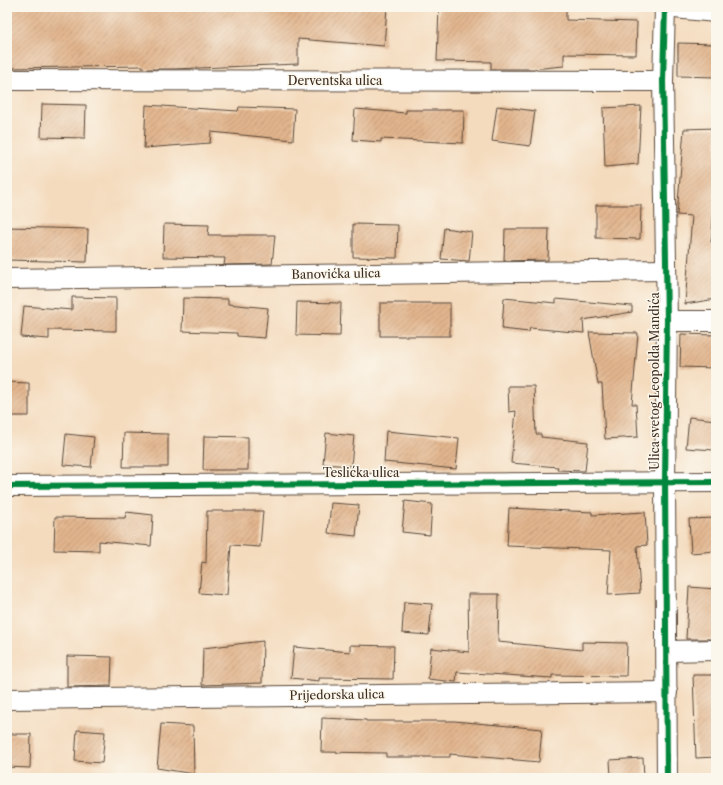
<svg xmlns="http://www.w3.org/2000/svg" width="723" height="785" viewBox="0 0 723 785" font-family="'Libre Caslon Text',serif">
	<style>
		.building { fill: url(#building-hatch) }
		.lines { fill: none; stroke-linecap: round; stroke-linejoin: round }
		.minor-casing { stroke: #574536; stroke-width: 22 }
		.minor { stroke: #fff; stroke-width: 20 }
		.cycleway-casing { stroke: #fbf7ec; stroke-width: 8 }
		.cycleway { stroke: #00873e; stroke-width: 6 }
		.labels { text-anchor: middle; stroke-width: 3; stroke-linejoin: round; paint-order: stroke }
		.street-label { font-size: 12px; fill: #3b2a1e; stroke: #fbf7ec }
	</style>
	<defs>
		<pattern id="building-hatch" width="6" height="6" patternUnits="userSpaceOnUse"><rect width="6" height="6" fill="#e2b58d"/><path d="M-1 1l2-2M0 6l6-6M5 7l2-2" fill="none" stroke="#b89373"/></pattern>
	</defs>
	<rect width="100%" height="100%" fill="#fbf7ec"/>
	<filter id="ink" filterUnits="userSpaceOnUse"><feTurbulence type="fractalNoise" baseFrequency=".025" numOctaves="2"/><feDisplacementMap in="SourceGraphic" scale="8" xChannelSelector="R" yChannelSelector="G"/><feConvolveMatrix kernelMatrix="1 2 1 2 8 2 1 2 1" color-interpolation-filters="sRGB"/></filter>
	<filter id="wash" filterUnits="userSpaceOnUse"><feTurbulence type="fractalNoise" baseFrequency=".012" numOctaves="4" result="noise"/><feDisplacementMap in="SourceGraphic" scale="16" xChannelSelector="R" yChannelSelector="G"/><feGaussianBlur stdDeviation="0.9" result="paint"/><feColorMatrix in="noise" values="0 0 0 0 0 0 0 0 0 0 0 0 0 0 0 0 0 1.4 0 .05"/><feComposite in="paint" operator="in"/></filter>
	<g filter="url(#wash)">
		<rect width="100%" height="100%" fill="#f4dbbe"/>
		<g id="blocks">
			<!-- building -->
			<g class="building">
				<polygon points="7,7 387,7 384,46 298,39 298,64 173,69 143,69 143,66 7,68"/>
				<polygon points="439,7 566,7 566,20 637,22 636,55 564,54 564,66 533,69 491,69 491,62 437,61"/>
				<polygon points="678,43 716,44 716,77 678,76"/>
				<polygon points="42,104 86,105 85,138 41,137"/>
				<polygon points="146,105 238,111 239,107 295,109 293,140 211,132 210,143 144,148"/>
				<polygon points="497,106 535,111 530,146 492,141"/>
				<polygon points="641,106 638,164 605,167 603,108"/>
				<polygon points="355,109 406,113 406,110 464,110 463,143 381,139 381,142 353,140"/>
				<polygon points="716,128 716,189 711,242 716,243 716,299 685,304 692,216 677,215 684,129"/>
				<polygon points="596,205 641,205 640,239 596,238"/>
				<polygon points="164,224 209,225 208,235 275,235 272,264 224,265 225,258 163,257"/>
				<polygon points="353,224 398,225 397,258 353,257"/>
				<polygon points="7,227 88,229 87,262 7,260"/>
				<polygon points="444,228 472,232 469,261 441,259"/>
				<polygon points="505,229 549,229 548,260 504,261"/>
				<polygon points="72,297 116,298 116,331 49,330 49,339 21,337 24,306 72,310"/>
				<polygon points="183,298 228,299 228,304 268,308 265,338 237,336 237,333 182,331"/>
				<polygon points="504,298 556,303 556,299 632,306 632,312 583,320 584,333 530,328 529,332 502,329"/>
				<polygon points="297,302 341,303 340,336 296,335"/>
				<rect x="380" y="303" width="70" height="33"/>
				<polygon points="589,332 638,333 632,404 636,404 638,437 605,439 602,384 598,384"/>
				<polygon points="681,334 716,335 716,368 680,367"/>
				<polygon points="7,382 29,383 29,416 7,416"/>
				<polygon points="508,386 534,386 536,434 541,434 541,437 588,442 585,471 557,470 558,467 511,463 516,411 509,412"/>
				<polygon points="689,417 716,420 714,450 686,448"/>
				<polygon points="386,431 459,438 456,469 384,462"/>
				<polygon points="124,433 168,434 168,467 123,467"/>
				<polygon points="326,433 354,436 351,466 323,464"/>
				<polygon points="66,434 94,437 91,467 63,465"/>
				<polygon points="204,436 248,437 248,470 203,470"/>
				<polygon points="405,501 432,504 430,535 402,532"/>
				<polygon points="331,503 359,505 356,536 328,533"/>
				<polygon points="509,508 592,512 592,515 645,512 647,545 637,546 640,593 608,595 611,550 507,546"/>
				<polygon points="207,511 263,511 260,547 231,545 227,595 199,593 202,562 206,563"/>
				<polygon points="126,512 153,515 151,546 99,541 99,551 54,550 55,517 125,518"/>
				<polygon points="716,518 716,551 691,553 689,519"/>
				<polygon points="689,587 716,589 716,639 686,639"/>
				<polygon points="468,594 499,594 498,642 582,650 582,642 627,643 626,676 552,675 552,678 457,672 456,682 428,679 431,648 469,652"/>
				<polygon points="404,602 432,604 429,635 402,633"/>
				<polygon points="263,641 262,683 202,685 203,648"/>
				<polygon points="350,645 394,646 393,679 319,678 319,681 291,678 294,647 350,652"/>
				<polygon points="67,656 112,657 111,686 67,687"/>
				<polygon points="693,675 716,675 716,757 696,758"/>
				<polygon points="322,718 366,720 366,721 454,721 542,729 539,762 450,754 450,757 386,757 386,753 321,752"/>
				<polygon points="161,724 193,726 194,774 157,768"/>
				<polygon points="77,730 105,732 102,763 75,761"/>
				<polygon points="7,734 31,734 30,768 7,767"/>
				<polygon points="643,758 644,778 611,778 610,760"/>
			</g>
		</g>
	</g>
	<g filter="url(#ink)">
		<use href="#blocks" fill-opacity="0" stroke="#574536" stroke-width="1"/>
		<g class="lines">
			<!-- minor casing -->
			<g class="minor-casing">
				<g id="minor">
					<polyline points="664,7 716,12"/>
					<polyline points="665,7 663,81 667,321 665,482 667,778"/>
					<polyline points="7,80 663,81"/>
					<polyline points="7,279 666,270"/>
					<polyline points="667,321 716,321"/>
					<polyline points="7,486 716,482"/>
					<polyline points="667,651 716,650"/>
					<polyline points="7,699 667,692"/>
				</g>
			</g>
			<!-- minor -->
			<use href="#minor" class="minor"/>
			<!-- cycleway casing -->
			<g class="cycleway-casing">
				<g id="cycleway">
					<polyline points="665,7 663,81 667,321 665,482 667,778"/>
					<polyline points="7,486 716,482"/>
				</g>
			</g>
			<!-- cycleway -->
			<use href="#cycleway" class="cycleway"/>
		</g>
	</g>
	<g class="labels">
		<!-- street labels -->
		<g class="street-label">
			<text x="335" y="85">Derventska ulica</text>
			<text transform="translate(336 274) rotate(-1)" y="4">Banovićka ulica</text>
			<text transform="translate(655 381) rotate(-90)" y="4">Ulica svetog Leopolda Mandića</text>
			<text x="361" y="477">Teslićka ulica</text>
			<text transform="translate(337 695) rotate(-1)" y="4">Prijedorska ulica</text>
		</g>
	</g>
	<!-- margin -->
	<rect width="723" height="785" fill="none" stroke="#fbf7ec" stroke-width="24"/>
</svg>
